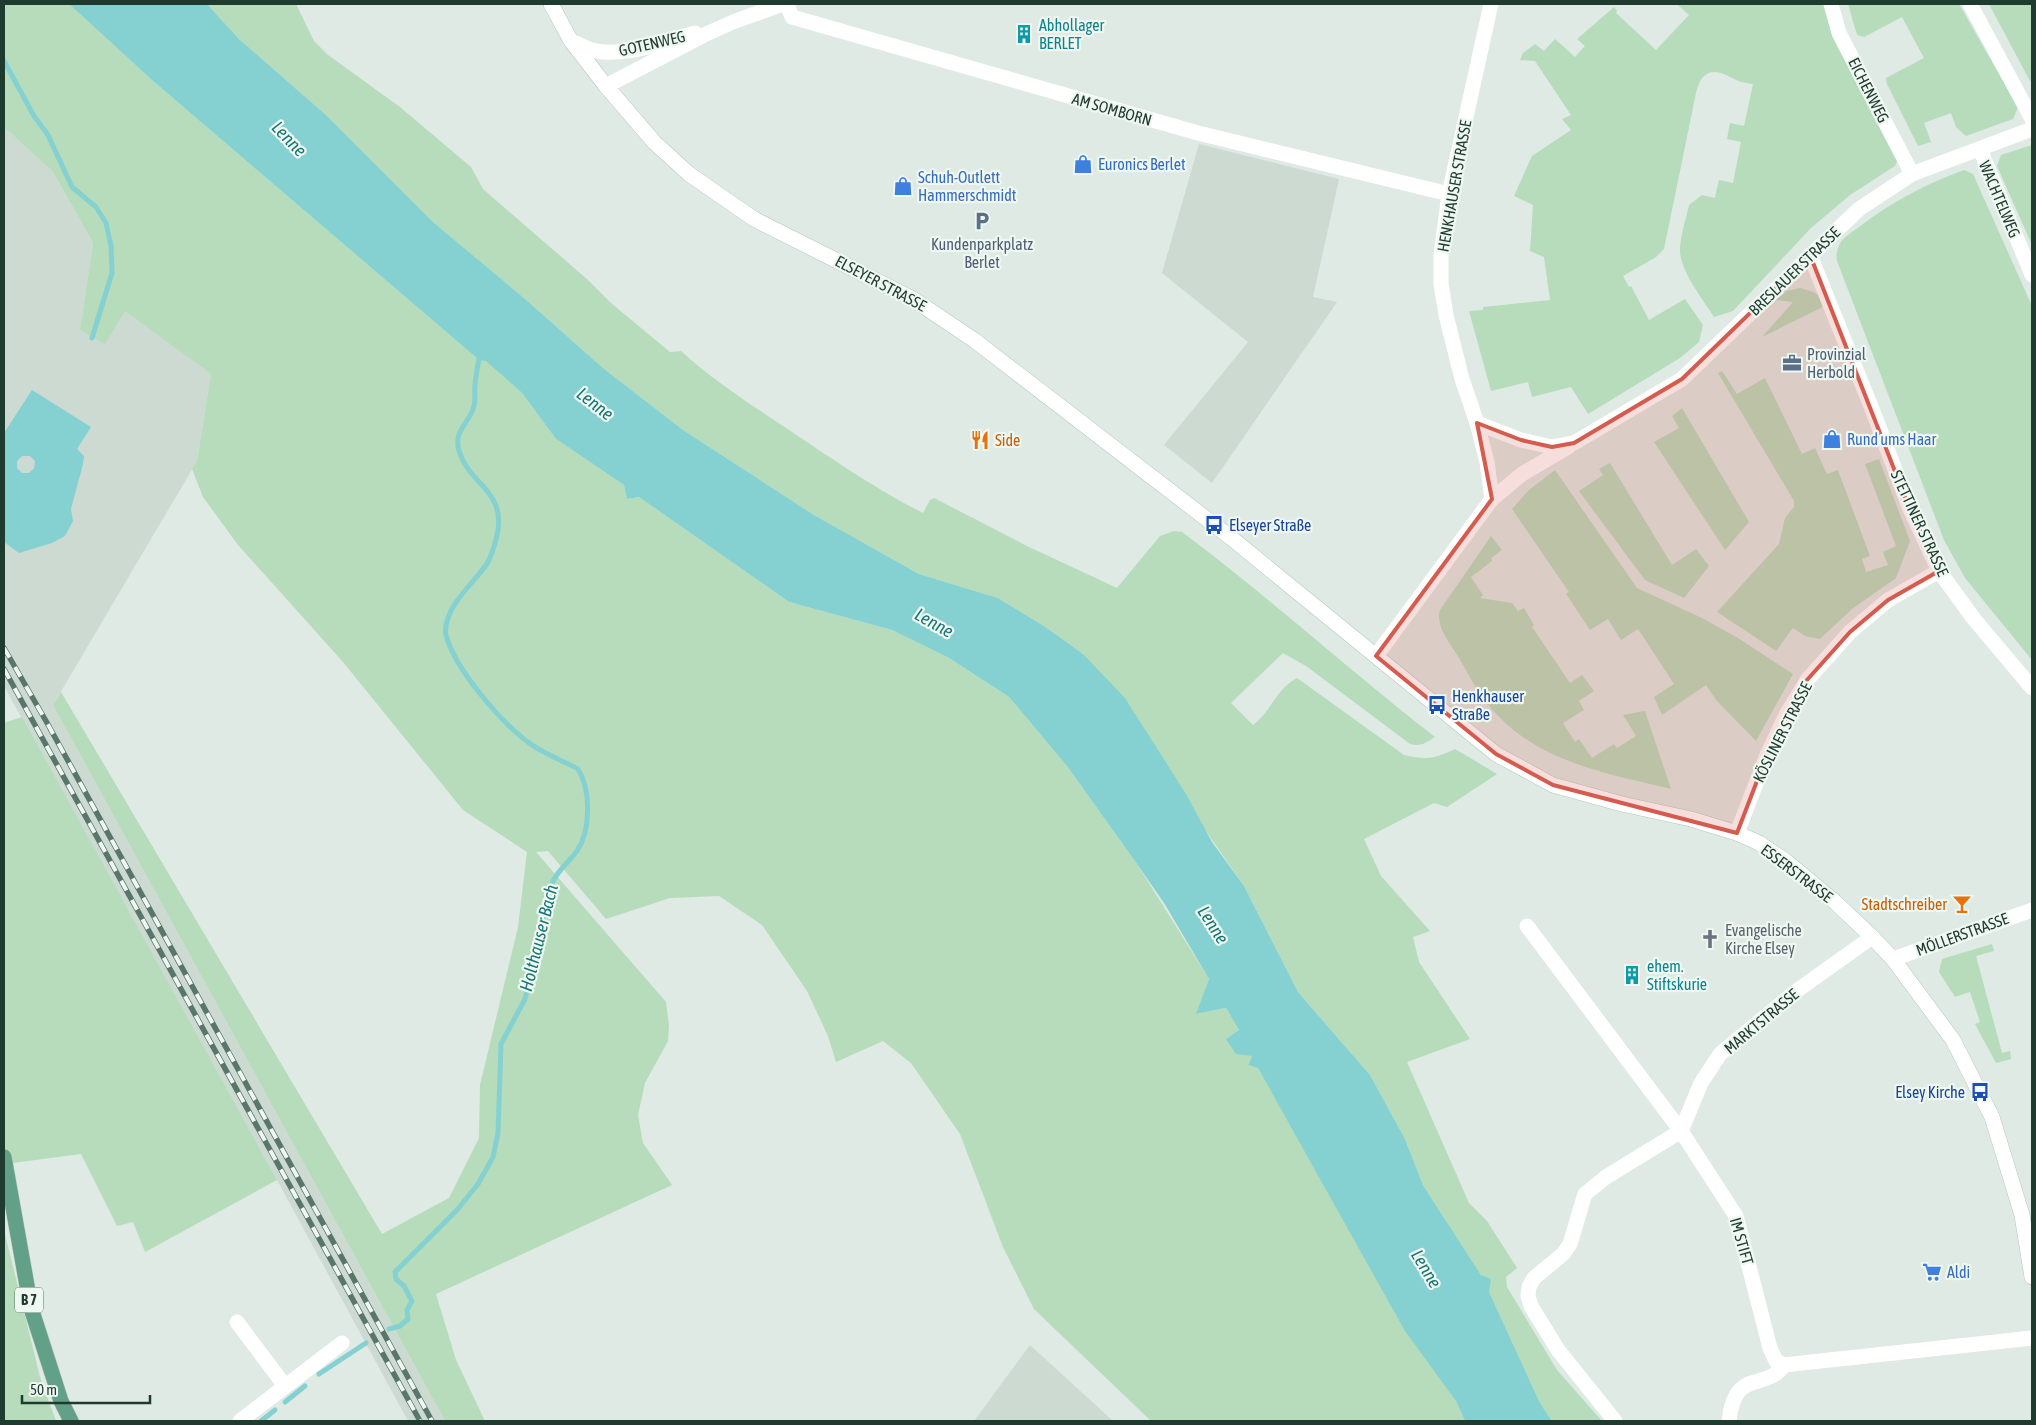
<svg xmlns="http://www.w3.org/2000/svg" width="2036" height="1425" viewBox="0 0 2036 1425" font-family="'Asap Condensed',sans-serif">
	<style>
		.built { fill: #ccdad2 }
		.green { fill: #b6dcbb }
		.water { fill: #85d1d1; fill-rule: evenodd }
		.lines { fill: none; stroke-linecap: round; stroke-linejoin: round }
		.stream { stroke: #85d1d1; stroke-width: 5 }
		.secondary-casing { stroke: #b1cabd; stroke-width: 16 }
		.primary-casing { stroke: #bcc4c1; stroke-width: 16 }
		.street { stroke: #fff; stroke-width: 15 }
		.secondary { stroke: #fff; stroke-width: 15 }
		.primary { stroke: #62a087; stroke-width: 15 }
		.rail-casing { stroke: #59766a; stroke-width: 5.5 }
		.rail { stroke: #eff7f1; stroke-width: 4; stroke-dasharray: 11; stroke-linecap: butt }
		.marked { fill: #d45b4e; fill-opacity: 0.2; stroke: #d45b4e; stroke-width: 4; stroke-linejoin: round }
		.labels { text-anchor: middle; stroke-width: 4.5; stroke-linejoin: round; paint-order: stroke }
		.shield { fill: #eff7f1; stroke: #5d7369; stroke-width: 1 }
		.shield-label { font-size: 15px; font-weight: bold; fill: #1f3a2f }
		.culture-label { font-size: 16px; fill: #0d838f; stroke: #eff7f1; text-anchor: start }
		.street-label { font-size: 16px; fill: #1f3a2f; stroke: #eff7f1 }
		.shop-label { font-size: 16px; fill: #366cbe; stroke: #eff7f1; text-anchor: start }
		.service-label { font-size: 16px; fill: #4e5e75; stroke: #eff7f1 }
		.food-label { font-size: 16px; fill: #c56008; stroke: #eff7f1; text-anchor: start }
		.transit-label { font-size: 16px; fill: #164399; stroke: #eff7f1; text-anchor: start }
		.worship-label { font-size: 16px; fill: #5b616d; stroke: #eff7f1; text-anchor: start }
		.water-label { font-size: 18px; font-style: italic; fill: #197576; stroke: #eff7f1 }
	</style>
	<rect width="100%" height="100%" fill="#deeae3"/>
	<!-- built -->
	<g class="built">
		<polygon points="4,127 53,172 93,243 80,330 125,310 211,374 197,461 53,705 445,1421 408,1421 277,1180 4,686"/>
		<polygon points="1199,144 1339,179 1313,297 1337,302 1212,483 1164,445 1248,342 1162,273"/>
		<polygon points="1030,1345 1113,1421 974,1421"/>
	</g>
	<!-- green -->
	<g class="green">
		<polygon points="4,4 69,4 153,81 479,360 486,360 522,393 556,439 624,485 627,499 639,497 789,602 892,630 949,658 1009,697 1067,766 1137,864 1209,979 1197,1014 1226,1008 1239,1030 1226,1039 1252,1056 1248,1065 1258,1068 1456,1401 1465,1421 1151,1421 1034,1309 1003,1247 960,1134 911,1063 883,1041 836,1062 828,1036 807,991 762,925 719,896 670,898 606,919 548,851 536,852 666,1002 669,1026 668,1041 645,1083 638,1115 643,1143 672,1185 436,1294 456,1360 485,1421 445,1421 53,705 61,692 382,1234 449,1198 479,1138 480,1085 518,927 527,852 463,810 343,662 238,545 203,497 192,469 197,461 211,374 125,311 105,344 80,330 93,243 53,172 4,127"/>
		<path d="M 207,4 L 296,4 L 314,41 L 328,55 L 400,107 L 471,167 L 483,189 L 588,280 L 611,303 L 670,352 L 681,351 C 714,381 750,404 786,428 C 831,458 875,489 923,513 L 930,500 L 934,498 L 1029,547 L 1117,588 L 1160,536 L 1174,531 L 1182,532 C 1269,597 1349,670 1435,737 C 1426,743 1420,747 1410,744 L 1306,666 L 1283,653 L 1231,703 L 1253,725 C 1272,711 1274,691 1297,678 L 1404,755 C 1427,760 1434,759 1455,749 L 1497,774 L 1447,807 L 1434,803 L 1364,839 L 1381,876 L 1430,931 L 1413,937 L 1419,962 L 1470,1039 L 1407,1062 L 1469,1203 L 1487,1221 L 1517,1268 L 1506,1277 L 1507,1287 L 1557,1370 L 1602,1421 L 1552,1421 L 1540,1403 L 1481,1275 L 1423,1185 L 1405,1139 L 1370,1075 L 1298,992 L 1244,886 L 1083,654 L 1047,628 L 998,598 L 919,574 L 814,515 L 683,430 L 603,368 L 524,298 L 433,222 L 326,115 L 239,39 Z"/>
		<path d="M 1677,4 L 1826,4 L 1899,157 L 1895,166 L 1850,195 L 1811,228 L 1733,311 L 1714,317 C 1703,299 1681,273 1680,251 C 1680,237 1686,219 1689,205 L 1702,195 L 1715,198 L 1719,180 L 1733,183 L 1741,142 L 1727,139 L 1730,123 L 1744,126 L 1753,84 C 1749,83 1745,83 1741,82 C 1729,78 1715,64 1702,78 C 1699,82 1697,89 1696,93 L 1664,249 L 1656,257 L 1623,276 L 1629,287 L 1631,286 L 1649,320 L 1685,299 L 1703,325 L 1699,342 L 1680,358 L 1588,414 L 1571,387 L 1532,397 L 1528,382 L 1491,391 L 1469,311 L 1483,310 L 1483,307 L 1550,300 L 1544,257 L 1530,251 L 1533,205 L 1514,196 L 1532,156 L 1571,130 L 1562,119 L 1571,115 L 1535,61 L 1520,60 L 1523,53 L 1535,44 L 1544,51 L 1555,39 L 1575,57 L 1585,46 L 1577,39 L 1614,7 L 1617,11 L 1616,13 L 1656,50 L 1689,15 Z"/>
		<polygon points="1848,4 1959,4 2018,107 2013,119 1966,136 1956,127 1951,113 1924,123 1931,142 1918,146 1887,84 1886,78 1924,58 1902,17 1864,37 1857,35"/>
		<polygon points="1989,4 2032,4 2032,82 2030,81"/>
		<polygon points="2032,145 2032,245 1997,166 2001,155"/>
		<path d="M 1964,170 L 1973,174 L 2032,306 L 2032,660 L 1965,578 L 1944,540 L 1837,261 C 1836,254 1837,248 1841,242 C 1845,236 1853,232 1859,227 C 1891,202 1926,184 1964,170 Z"/>
		<path d="M 1800,288 C 1813,291 1820,294 1827,305 L 1762,337 L 1793,302 L 1776,300 L 1787,291 Z"/>
		<polygon points="1722,371 1737,394 1765,378 1802,454 1815,448 1827,474 1838,470 1870,556 1862,559 1866,572 1888,565 1883,552 1896,546 1865,464 1879,459 1910,541 1896,578 1852,609 1820,639 1805,636 1793,628 1776,651 1717,612 1779,544 1785,518 1794,507 1794,501 1718,373"/>
		<polygon points="1682,408 1749,522 1725,550 1654,442 1679,428 1672,416"/>
		<polygon points="1610,463 1672,565 1696,549 1709,566 1684,598 1645,580 1579,491 1603,475 1599,469"/>
		<polygon points="1555,470 1637,588 1702,618 1738,638 1793,674 1756,741 1717,701 1706,685 1662,715 1654,697 1674,684 1638,629 1621,640 1608,619 1590,630 1566,594 1569,592 1512,509 1529,490"/>
		<path d="M 1491,536 L 1502,550 L 1491,558 L 1492,561 L 1471,577 L 1483,595 L 1480,598 L 1512,603 L 1518,611 L 1524,608 L 1534,625 L 1532,627 L 1570,683 L 1582,675 L 1594,691 L 1579,701 L 1584,710 L 1563,723 L 1575,742 L 1579,739 L 1592,758 L 1614,744 L 1617,748 L 1636,736 L 1623,715 L 1645,711 L 1671,789 C 1601,772 1529,761 1483,698 C 1474,686 1467,671 1459,658 C 1451,644 1435,627 1440,610 Z"/>
		<polygon points="22,717 277,1180 145,1252 133,1222 117,1226 81,1154 5,1164 4,723"/>
		<polygon points="1992,944 1994,951 1976,956 2002,1053 2010,1051 2011,1059 1996,1063 1975,1024 1980,1022 1970,992 1955,997 1939,972 1942,959"/>
		<polygon points="4,1230 40,1377 56,1421 4,1421"/>
	</g>
	<!-- water -->
	<g class="water">
		<polygon points="69,4 207,4 239,39 326,115 433,222 524,298 603,368 683,430 814,515 919,574 998,598 1047,628 1083,654 1125,698 1186,794 1212,842 1244,886 1298,992 1370,1075 1405,1139 1423,1185 1481,1275 1491,1279 1489,1292 1540,1403 1552,1421 1465,1421 1456,1401 1405,1331 1258,1068 1248,1065 1252,1056 1236,1054 1226,1039 1239,1030 1226,1008 1196,1014 1209,979 1164,903 1137,864 1067,766 1009,697 949,658 892,630 789,602 639,497 627,499 624,485 556,439 522,393 486,361 479,360 153,81"/>
		<path d="M 32,390 L 91,427 L 77,449 L 84,456 L 83,464 L 71,509 L 73,521 L 65,536 L 52,543 L 19,553 L 4,542 L 4,433 ZM 22,456 L 30,456 L 35,461 L 34,468 L 29,473 L 22,473 L 17,468 L 17,461 Z"/>
	</g>
	<g class="lines">
		<!-- stream -->
		<g class="stream">
			<polyline points="4,61 34,116 48,135 72,187 96,207 106,223 111,246 112,273 92,338"/>
			<path d="M 389,1329 L 400,1326 L 408,1319 L 407,1310 L 412,1301 L 404,1286 L 396,1279 L 395,1272 L 457,1210 L 478,1184 L 493,1157 L 498,1133 L 501,1044 L 525,999 L 550,888 C 555,873 567,864 577,851 C 591,830 591,790 578,769 C 561,760 540,752 525,740 C 498,718 455,669 446,635 C 444,628 447,620 450,613 C 457,596 475,581 486,565 C 492,557 496,540 498,530 C 504,490 469,484 459,451 C 453,430 470,423 474,406 C 476,399 474,391 475,384 C 476,374 478,364 480,354"/>
			<polyline points="319,1374 366,1343"/>
			<polyline points="285,1402 305,1386"/>
			<polyline points="261,1421 275,1410"/>
		</g>
		<!-- secondary casing -->
		<g class="secondary-casing">
			<polyline id="secondary" points="551,4 571,41 606,86 654,142 689,174 754,219 913,299 974,340 1230,537 1496,754 1553,785 1622,804 1691,819 1737,833 1759,843 1787,862 1835,902 1872,937 1893,959 1953,1040 1992,1117 2022,1215 2032,1277"/>
		</g>
		<!-- primary casing -->
		<g class="primary-casing">
			<polyline id="primary" points="4,1157 31,1308 61,1401 71,1421"/>
		</g>
		<!-- street -->
		<g class="street">
			<polyline points="787,4 792,17 1198,133 1449,194"/>
			<polyline points="1831,4 1839,33 1912,174"/>
			<polyline points="1970,4 2032,119"/>
			<path d="M 571,41 C 579,44 588,50 596,51 C 629,57 664,41 695,33"/>
			<polyline points="606,86 704,35 733,22 783,4"/>
			<polyline points="1980,149 2032,275"/>
			<polyline points="1810,255 1874,414 1909,507 1939,571 1974,619 2032,688"/>
			<polyline points="1477,423 1521,440 1552,447 1574,443 1682,379 1859,209 1912,174 2032,129"/>
			<polyline points="1492,499 1522,474 1568,447"/>
			<polyline points="1376,656 1492,499 1487,462 1477,423 1462,379 1446,315 1441,284 1441,255 1449,194 1491,4"/>
			<polyline points="1737,833 1767,755 1786,715 1807,680 1850,632 1888,600 1939,571"/>
			<polyline points="1527,926 1681,1131 1736,1216 1770,1348 1776,1361 1784,1365 2032,1338"/>
			<polyline points="1893,959 2032,910"/>
			<polyline points="237,1322 285,1386"/>
			<polyline points="240,1421 342,1343"/>
			<polyline points="1615,1421 1558,1350 1531,1306 1528,1296 1529,1287 1534,1278 1563,1254 1570,1244 1585,1194 1606,1177 1681,1131 1701,1083 1720,1054 1795,992 1872,937"/>
			<path d="M 1729,1421 C 1735,1366 1765,1393 1784,1365"/>
		</g>
		<!-- secondary -->
		<use href="#secondary" class="secondary"/>
		<!-- primary -->
		<use href="#primary" class="primary"/>
		<!-- rail casing -->
		<g class="rail-casing">
			<g id="rail">
				<polyline points="4,648 46,721 432,1421"/>
				<polyline points="4,669 420,1421"/>
			</g>
		</g>
		<!-- rail -->
		<use href="#rail" class="rail"/>
	</g>
	<!-- marked area -->
	<path class="marked" d="M 1810,255 L 1909,507 L 1939,571 L 1888,600 L 1850,632 L 1807,680 L 1767,755 L 1737,833 L 1553,785 L 1496,754 L 1376,656 L 1492,499 L 1477,423 L 1521,440 L 1552,447 L 1574,443 L 1682,379 Z"/>
	<!-- icons -->
	<defs>
		<g id="building-bare" transform="scale(1.5)"><path d="M-4-6H4V6H1V3H-1V6H-4ZM-2.5-4.3h1.7v1.8h-1.7ZM.8-4.3h1.7v1.8H.8ZM-2.5-1h1.7V.8h-1.7ZM.8-1h1.7V.8H.8Z" fill="#0f9aa8" stroke="#eff7f1" stroke-width="2.5" paint-order="stroke"/></g>
		<g id="shop-bare" transform="scale(1.5)"><path d="M-5-2.5h2.3a2.7 3.5 0 0 1 5.4 0H5L5.5 6h-11ZM-1.5-2.5h3a1.5 2.3 0 0 0-3 0Z" fill="#3f7fe0" stroke="#eff7f1" stroke-width="2.5" paint-order="stroke"/></g>
		<g id="parking-bare" transform="scale(1.5)"><path d="M-3.5-5.5H1a3.5 3.5 0 0 1 0 7H-1V5.5H-3.5ZM-1-3.4V-.6H.8a1.4 1.4 0 0 0 0-2.8Z" fill="#5c6f8a" stroke="#eff7f1" stroke-width="2.5" paint-order="stroke"/></g>
		<g id="office-bare" transform="scale(1.5)"><path d="M-6-3h4V-5.5h4V-3h4V5H-6ZM-1-4.5V-3h2v-1.5ZM-6 0V1H6V0Z" fill="#5c6f8a" stroke="#eff7f1" stroke-width="2.5" paint-order="stroke"/></g>
		<g id="restaurant-bare" transform="scale(1.5)"><path d="M-5-6h1v4h1v-4h1v4h1v-4h1v5L-1.5 .5V6h-2V.5L-5-1ZM5-6V6H3V1.5H1.5Q1.5-4 5-6Z" fill="#e8710a" stroke="#eff7f1" stroke-width="2.5" paint-order="stroke"/></g>
		<g id="bus-bare" transform="scale(1.5)"><path d="M-5-6H5V4H4V6H2V4H-2V6H-4V4H-5ZM-3.5-4V0h7V-4ZM-3.5 1.2v1.5H-2V1.2ZM2 1.2v1.5H3.5V1.2Z" fill="#1a4fb4" stroke="#eff7f1" stroke-width="2.5" paint-order="stroke"/></g>
		<g id="bar-bare" transform="scale(1.5)"><path d="M-6-5H6L.8 .8V4.5H3.5V6h-7V4.5H-.8V.8Z" fill="#e8710a" stroke="#eff7f1" stroke-width="2.5" paint-order="stroke"/></g>
		<g id="church-bare" transform="scale(1.5)"><path d="M-1.2-6h2.4v3.5h3.3v2.4h-3.3V6h-2.4V-.1h-3.3v-2.4h3.3Z" fill="#6b7280" stroke="#eff7f1" stroke-width="2.5" paint-order="stroke"/></g>
		<g id="supermarket-bare" transform="scale(1.5)"><path d="M-6-5.5h2.5l.6 2H6L4.5 2H-2.5L-4.4-4H-6ZM-1.5 3.2a1.3 1.3 0 1 0 .1 0ZM3 3.2a1.3 1.3 0 1 0 .1 0Z" fill="#3f7fe0" stroke="#eff7f1" stroke-width="2.5" paint-order="stroke"/></g>
	</defs>
	<g fill-rule="evenodd">
		<use href="#building-bare" x="1024" y="34"/>
		<use href="#shop-bare" x="1083" y="164"/>
		<use href="#shop-bare" x="903" y="186"/>
		<use href="#parking-bare" x="982" y="221"/>
		<use href="#office-bare" x="1792" y="363"/>
		<use href="#shop-bare" x="1832" y="439"/>
		<use href="#restaurant-bare" x="980" y="440"/>
		<use href="#bus-bare" x="1214" y="525"/>
		<use href="#bus-bare" x="1437" y="705"/>
		<use href="#bar-bare" x="1962" y="904"/>
		<use href="#church-bare" x="1710" y="939"/>
		<use href="#building-bare" x="1632" y="975"/>
		<use href="#bus-bare" x="1980" y="1092"/>
		<use href="#supermarket-bare" x="1932" y="1272"/>
	</g>
	<g class="labels">
		<!-- shield labels -->
		<rect class="shield" x="15" y="1287.5" width="28" height="25" rx="4"/>
		<g class="shield-label">
			<text x="29" y="1305">B 7</text>
		</g>
		<!-- culture labels -->
		<g class="culture-label">
			<text x="1039" y="31">Abhollager<tspan x="1039" dy="18">BERLET</tspan></text>
			<text x="1647" y="972">ehem.<tspan x="1647" dy="18">Stiftskurie</tspan></text>
		</g>
		<!-- street labels -->
		<g class="street-label">
			<text transform="translate(652 43) rotate(-13)" y="6">GOTENWEG</text>
			<text transform="translate(1869 90) rotate(63)" y="6">EICHENWEG</text>
			<text transform="translate(1112 109) rotate(16)" y="6">AM SOMBORN</text>
			<text transform="translate(1454 186) rotate(-80)" y="6">HENKHAUSER STRASSE</text>
			<text transform="translate(2000 199) rotate(67)" y="6">WACHTELWEG</text>
			<text transform="translate(1794 271) rotate(-44)" y="6">BRESLAUER STRASSE</text>
			<text transform="translate(881 283) rotate(28)" y="6">ELSEYER STRASSE</text>
			<text transform="translate(1920 523) rotate(65)" y="6">STETTINER STRASSE</text>
			<text transform="translate(1782 732) rotate(-63)" y="6">KÖSLINER STRASSE</text>
			<text transform="translate(1797 873) rotate(37)" y="6">ESSERSTRASSE</text>
			<text transform="translate(1962 934) rotate(-20)" y="6">MÖLLERSTRASSE</text>
			<text transform="translate(1761 1021) rotate(-40)" y="6">MARKTSTRASSE</text>
			<text transform="translate(1742 1241) rotate(74)" y="6">IM STIFT</text>
		</g>
		<!-- shop labels -->
		<g class="shop-label">
			<text x="1098" y="170">Euronics Berlet</text>
			<text x="918" y="183">Schuh-Outlett<tspan x="918" dy="18">Hammerschmidt</tspan></text>
			<text x="1847" y="445">Rund ums Haar</text>
			<text x="1947" y="1278">Aldi</text>
		</g>
		<!-- service labels -->
		<g class="service-label">
			<text x="982" y="250">Kundenparkplatz<tspan x="982" dy="18">Berlet</tspan></text>
			<text x="1807" y="360" text-anchor="start">Provinzial<tspan x="1807" dy="18">Herbold</tspan></text>
		</g>
		<!-- food labels -->
		<g class="food-label">
			<text x="995" y="446">Side</text>
			<text x="1947" y="910" text-anchor="end">Stadtschreiber</text>
		</g>
		<!-- transit labels -->
		<g class="transit-label">
			<text x="1229" y="531">Elseyer Straße</text>
			<text x="1452" y="702">Henkhauser<tspan x="1452" dy="18">Straße</tspan></text>
			<text x="1965" y="1098" text-anchor="end">Elsey Kirche</text>
		</g>
		<!-- worship labels -->
		<g class="worship-label">
			<text x="1725" y="936">Evangelische<tspan x="1725" dy="18">Kirche Elsey</tspan></text>
		</g>
		<!-- water labels -->
		<g class="water-label">
			<text transform="translate(289 139) rotate(46)" y="6">Lenne</text>
			<text transform="translate(595 404) rotate(38)" y="6">Lenne</text>
			<text transform="translate(934 623) rotate(29)" y="6">Lenne</text>
			<text transform="translate(1213 925) rotate(57)" y="6">Lenne</text>
			<text transform="translate(539 938) rotate(-76)" y="6">Holthauser Bach</text>
			<text transform="translate(1426 1269) rotate(59)" y="6">Lenne</text>
		</g>
	</g>
	<!-- border -->
	<rect width="2036" height="1425" fill="none" stroke="#1f3a2f" stroke-width="10"/>
	<!-- scale -->
	<path d="M22 1395v8h128v-8" fill="none" stroke="#1f3a2f" stroke-width="2.5"/>
	<text x="30" y="1395" font-size="15" fill="#1f3a2f" stroke="#eff7f1" stroke-width="4" paint-order="stroke">50 m</text>
</svg>
